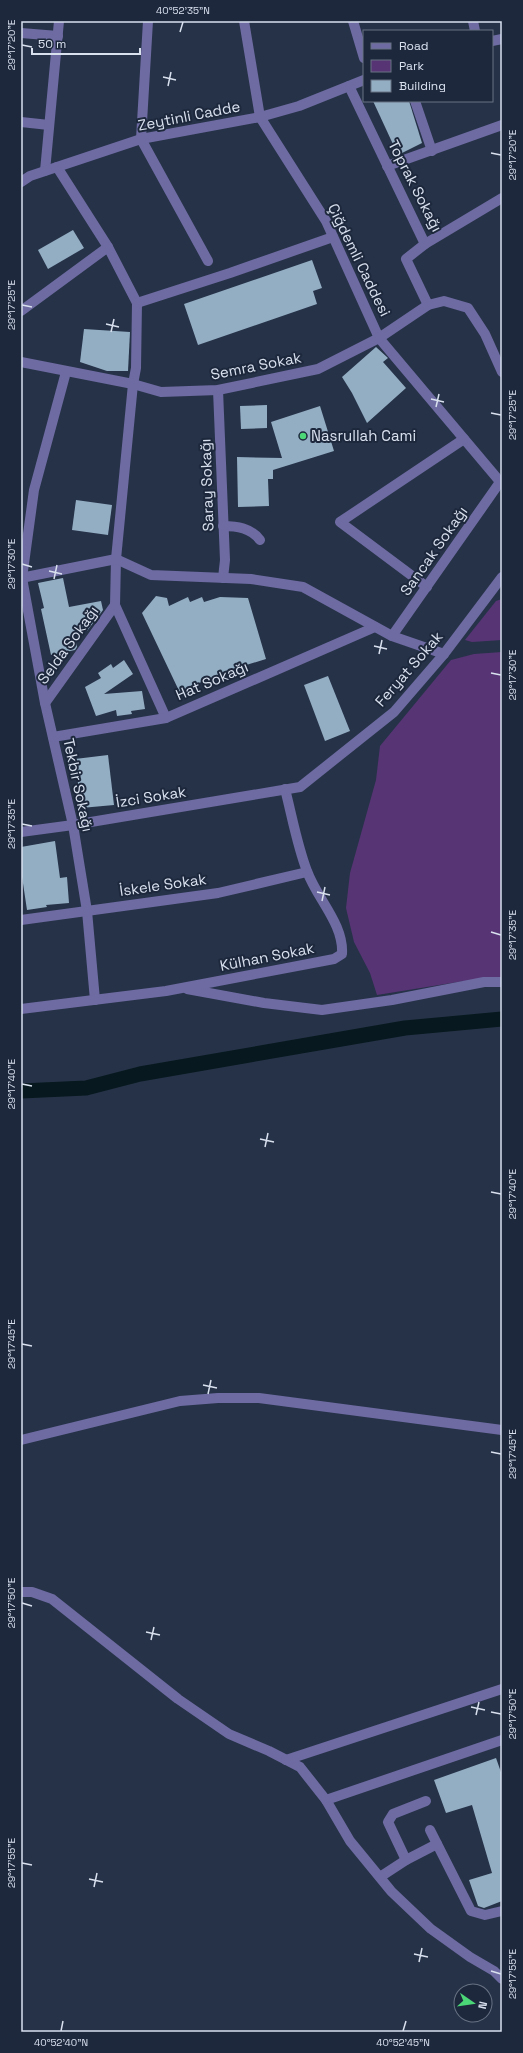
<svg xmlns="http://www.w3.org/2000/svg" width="523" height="2053" viewBox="0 0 523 2053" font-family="'Space Grotesk',sans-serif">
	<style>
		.green { fill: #573474 }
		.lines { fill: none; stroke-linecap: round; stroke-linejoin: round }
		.canal { stroke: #07191e; stroke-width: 15 }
		.building { fill: #93aec3 }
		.minor { stroke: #6e6ba2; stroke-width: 10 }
		.ticks { fill: none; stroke: #d9e1ef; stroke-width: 1.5 }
		.poi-dot { fill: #4bd677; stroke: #1d283d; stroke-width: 1.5 }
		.labels { text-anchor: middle; stroke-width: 4; stroke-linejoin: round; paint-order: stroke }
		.street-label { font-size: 15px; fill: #d9e1ef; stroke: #1d283d }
		.poi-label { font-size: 15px; fill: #d9e1ef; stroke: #1d283d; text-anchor: start }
		.neatline { fill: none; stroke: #d9e1ef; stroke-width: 1.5 }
		.ticks-label { font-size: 10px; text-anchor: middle; fill: #d9e1ef }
	</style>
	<rect width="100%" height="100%" fill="#263248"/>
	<!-- green -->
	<g class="green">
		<polygon points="502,599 502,640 472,642 465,640 496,601"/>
		<polygon points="502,652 502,979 464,981 377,995 370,973 354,942 346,908 350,873 376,780 380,746 451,660 474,654"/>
	</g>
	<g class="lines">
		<!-- canal -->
		<polyline class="canal" points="21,1091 86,1088 140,1074 405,1028 502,1019"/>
	</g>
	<!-- building -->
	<g class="building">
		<polygon points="373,101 409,101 422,143 398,155"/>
		<polygon points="73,230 84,248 48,269 38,250"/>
		<polygon points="312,260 322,288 313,291 317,304 198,345 184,304"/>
		<polygon points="84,329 130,332 128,371 107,371 80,362"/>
		<polygon points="376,347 388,358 383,362 406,388 367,423 352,393 342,377"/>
		<polygon points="267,405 267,428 241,429 240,406"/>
		<polygon points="320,406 334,451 273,470 273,479 268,479 269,506 238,507 237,457 282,458 271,422"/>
		<polygon points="76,500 112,505 108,535 72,530"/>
		<polygon points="63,578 69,607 101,601 103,610 87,631 74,633 77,647 75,650 51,655 41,609 44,608 38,583"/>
		<polygon points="156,596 167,598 169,606 188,597 190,602 202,597 204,602 220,597 248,598 266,659 233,669 194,685 195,688 181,695 142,613"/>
		<polygon points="124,660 133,674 104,694 142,691 145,709 131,711 132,714 117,716 116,710 96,716 85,687 101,678 98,673 111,664 113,668"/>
		<polygon points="328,676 350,731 325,741 304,685"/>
		<polygon points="108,755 114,805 81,808 75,759"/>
		<polygon points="55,841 60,878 67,877 69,903 46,905 47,907 27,910 21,870 21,847"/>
		<polygon points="496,1758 502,1775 502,1901 484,1908 478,1906 469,1880 492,1873 472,1805 446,1813 434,1780"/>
	</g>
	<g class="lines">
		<!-- minor -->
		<g class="minor">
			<polyline points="148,21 141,139 208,261"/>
			<polyline points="244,21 260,117 326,221 379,338 502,484"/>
			<polyline points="353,21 364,58"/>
			<polyline points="473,21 475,31"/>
			<polyline points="21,33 58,36"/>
			<polyline points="492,41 502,39"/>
			<polyline points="349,86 425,244"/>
			<polyline points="415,101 432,151"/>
			<polyline points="21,122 49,125"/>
			<polyline points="387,166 502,125"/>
			<polyline points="57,167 108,247 137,303 136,368 133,384 116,559 115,605 166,718"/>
			<polyline points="45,171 59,21"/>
			<polyline points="21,182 30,176 141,139 260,117 299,106 364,80"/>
			<polyline points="137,303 230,273 333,237"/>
			<polyline points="428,305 406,259 425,244 502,198"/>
			<polyline points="21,311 108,247"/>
			<polyline points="21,362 133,384 161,392 218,390 318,369 379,338 428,305 444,301 468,308 485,334 502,372"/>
			<polyline points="66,372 34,490 22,578 45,703 73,825 87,911 95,1000"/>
			<polyline points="218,390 225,560 223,578"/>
			<path d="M 223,526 C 237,526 251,528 260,540"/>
			<polyline points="116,559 151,575 251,579 303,587 392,636 444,654"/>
			<polyline points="21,578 116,559"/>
			<polyline points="427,587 340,522 464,439"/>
			<polyline points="392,636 500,482"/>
			<polyline points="45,703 115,605"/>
			<polyline points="53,737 166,718 375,627"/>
			<polyline points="21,832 73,825 300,787 394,712 444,654 502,577"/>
			<polyline points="21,920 218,893 307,872"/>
			<polyline points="187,989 264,1003 322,1010 392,1000 484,982 502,982"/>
			<path d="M 21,1009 L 166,991 L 334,959 L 342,954 C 344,924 317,899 307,871 C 297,845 292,816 285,789"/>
			<polyline points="21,1440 180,1401 218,1398 259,1398 502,1430"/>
			<polyline points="21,1592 32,1592 52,1599 178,1699 229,1734 269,1751 300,1767 326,1800 350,1841 391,1891 431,1929 470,1957 494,1971 502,1979"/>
			<polyline points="286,1760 502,1689"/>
			<polyline points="326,1800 502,1740"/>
			<polyline points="430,1830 471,1911 485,1915 502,1911"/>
			<polyline points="406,1860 388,1822 393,1814 426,1801"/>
			<polyline points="380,1877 406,1860 437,1844"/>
		</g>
	</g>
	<!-- ticks -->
	<path class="ticks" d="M 180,32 L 183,22M 22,45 L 32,47M 163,77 L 176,80M 168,86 L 171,72M 491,153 L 501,155M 22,305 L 32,307M 106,324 L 119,327M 111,332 L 114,319M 431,399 L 444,402M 436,407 L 439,394M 491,413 L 501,415M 22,564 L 32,567M 49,571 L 62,574M 54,579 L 57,565M 374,646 L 387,649M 379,654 L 382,640M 491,673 L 501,675M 22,824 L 32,826M 317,892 L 330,895M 322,901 L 325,887M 491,932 L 501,935M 22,1084 L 32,1086M 260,1139 L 274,1142M 265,1147 L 268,1133M 491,1192 L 501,1194M 22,1344 L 32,1346M 203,1385 L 217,1388M 208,1394 L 211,1380M 491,1452 L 501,1454M 22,1603 L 32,1606M 146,1632 L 160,1635M 151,1640 L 154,1627M 471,1707 L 485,1710M 491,1712 L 501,1714M 476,1715 L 479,1702M 22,1863 L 32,1865M 89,1879 L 103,1882M 94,1887 L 97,1873M 414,1954 L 428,1957M 419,1962 L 422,1948M 491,1971 L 501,1974M 61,2031 L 63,2021M 403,2031 L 406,2021"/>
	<!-- markers -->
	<circle class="poi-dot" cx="303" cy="436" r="4"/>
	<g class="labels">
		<!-- street labels -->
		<g class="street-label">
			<text transform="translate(189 116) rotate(-11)" y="5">Zeytinli Cadde</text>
			<text transform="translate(415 186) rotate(63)" y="5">Toprak Sokağı</text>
			<text transform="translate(359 260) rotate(64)" y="5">Çiğdemli Caddesi</text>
			<text transform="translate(256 366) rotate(-11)" y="5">Semra Sokak</text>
			<text transform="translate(207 485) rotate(-92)" y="5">Saray Sokağı</text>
			<text transform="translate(434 551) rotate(-55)" y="5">Sancak Sokağı</text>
			<text transform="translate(68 645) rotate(-54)" y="5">Selda Sokağı</text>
			<text transform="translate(409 669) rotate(-49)" y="5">Feryat Sokak</text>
			<text transform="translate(212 681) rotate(-23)" y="5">Hat Sokağı</text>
			<text transform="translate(78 785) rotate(78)" y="5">Tekbir Sokağı</text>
			<text transform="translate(151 797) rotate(-9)" y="5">İzci Sokak</text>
			<text transform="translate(163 885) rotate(-8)" y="5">İskele Sokak</text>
			<text transform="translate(267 957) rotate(-11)" y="5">Külhan Sokak</text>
		</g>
		<!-- poi labels -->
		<g class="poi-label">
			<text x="311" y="441">Nasrullah Cami</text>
		</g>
	</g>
	<!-- border -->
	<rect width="523" height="2053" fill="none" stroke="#1d283d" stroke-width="44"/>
	<!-- legend -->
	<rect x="363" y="30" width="130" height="72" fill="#1d283d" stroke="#687284"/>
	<rect x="371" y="43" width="20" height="6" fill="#6e6ba2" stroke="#687284"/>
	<text x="399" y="50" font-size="12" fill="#d9e1ef">Road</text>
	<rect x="371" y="60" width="20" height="12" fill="#573474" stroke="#687284"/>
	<text x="399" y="70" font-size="12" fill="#d9e1ef">Park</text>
	<rect x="371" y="80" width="20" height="12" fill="#93aec3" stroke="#687284"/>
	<text x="399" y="90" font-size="12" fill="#d9e1ef">Building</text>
	<!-- north arrow -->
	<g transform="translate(473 2003) rotate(103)"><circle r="19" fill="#1d283d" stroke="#687284"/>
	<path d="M0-3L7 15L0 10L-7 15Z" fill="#4bd677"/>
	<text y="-6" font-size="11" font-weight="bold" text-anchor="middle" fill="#d9e1ef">N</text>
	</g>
	<!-- scale -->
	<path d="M32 48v6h108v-6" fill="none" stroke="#d9e1ef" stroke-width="2"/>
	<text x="38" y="48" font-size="12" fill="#d9e1ef" stroke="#1d283d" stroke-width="3" paint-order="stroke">50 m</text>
	<rect x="22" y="22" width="479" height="2009" class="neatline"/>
	<g class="ticks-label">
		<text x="183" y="14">40°52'35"N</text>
		<text transform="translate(11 45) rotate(-90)" y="4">29°17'20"E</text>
		<text transform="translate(512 155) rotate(-90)" y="4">29°17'20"E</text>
		<text transform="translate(11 305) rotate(-90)" y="4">29°17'25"E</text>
		<text transform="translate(512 415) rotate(-90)" y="4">29°17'25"E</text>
		<text transform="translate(11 564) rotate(-90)" y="4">29°17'30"E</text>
		<text transform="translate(512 675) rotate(-90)" y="4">29°17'30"E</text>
		<text transform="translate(11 824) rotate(-90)" y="4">29°17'35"E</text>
		<text transform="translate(512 935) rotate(-90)" y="4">29°17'35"E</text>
		<text transform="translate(11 1084) rotate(-90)" y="4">29°17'40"E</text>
		<text transform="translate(512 1194) rotate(-90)" y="4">29°17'40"E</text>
		<text transform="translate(11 1344) rotate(-90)" y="4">29°17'45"E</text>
		<text transform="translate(512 1454) rotate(-90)" y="4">29°17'45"E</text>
		<text transform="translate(11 1603) rotate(-90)" y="4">29°17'50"E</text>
		<text transform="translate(512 1714) rotate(-90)" y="4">29°17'50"E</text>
		<text transform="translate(11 1863) rotate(-90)" y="4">29°17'55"E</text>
		<text transform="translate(512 1974) rotate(-90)" y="4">29°17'55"E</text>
		<text x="61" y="2046">40°52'40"N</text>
		<text x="403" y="2046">40°52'45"N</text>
	</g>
</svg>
